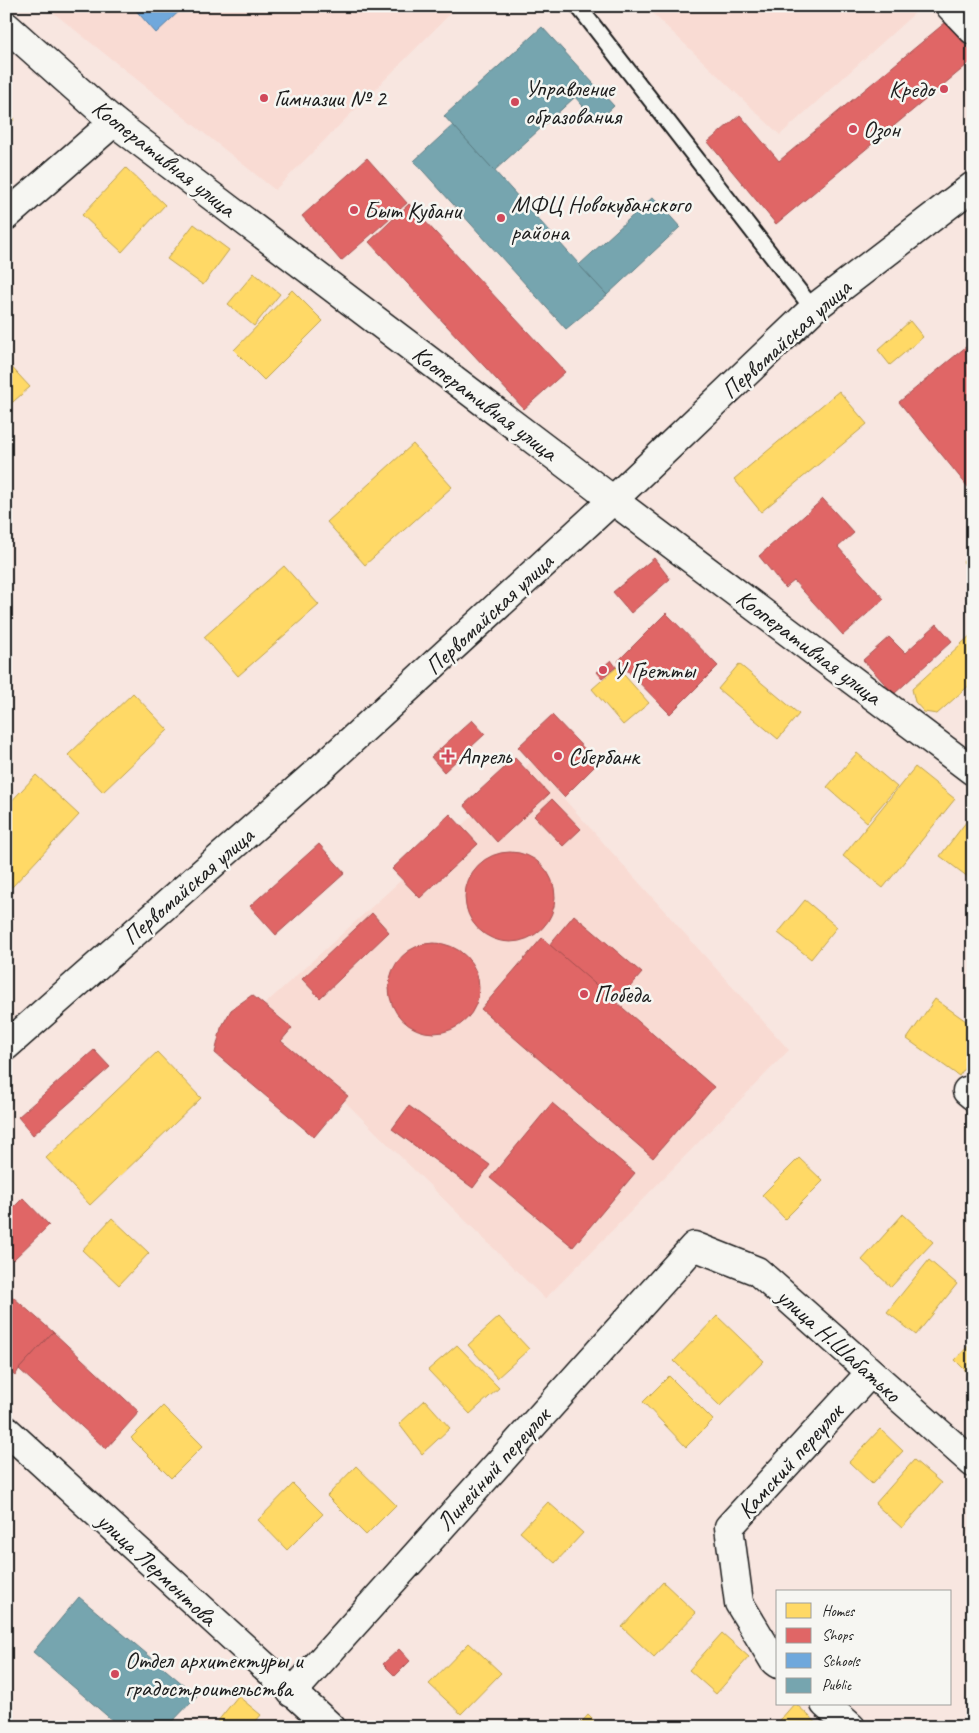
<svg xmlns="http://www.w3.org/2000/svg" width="979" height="1733" viewBox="0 0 979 1733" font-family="Caveat,sans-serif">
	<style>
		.built { fill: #f9dbd3 }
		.homes { fill: #ffd966; stroke: #bba050 }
		.shops { fill: #e06666; stroke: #a55050 }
		.schools { fill: #6fa8dc; stroke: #567ea2 }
		.public { fill: #76a5af; stroke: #5b7c83 }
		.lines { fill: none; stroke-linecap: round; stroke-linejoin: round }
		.service-casing { stroke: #1c1c1c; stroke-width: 19 }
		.minor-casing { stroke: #1c1c1c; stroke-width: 31 }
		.tertiary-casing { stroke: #1c1c1c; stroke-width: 31 }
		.secondary-casing { stroke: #1c1c1c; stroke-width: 31 }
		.service { stroke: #f6f6f2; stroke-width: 15 }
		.minor { stroke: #f6f6f2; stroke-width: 28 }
		.tertiary { stroke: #f6f6f2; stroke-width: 28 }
		.secondary { stroke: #f6f6f2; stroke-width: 28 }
		.poi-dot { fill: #d1495b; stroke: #f6f6f2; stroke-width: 2 }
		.labels { text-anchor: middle; stroke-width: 5; stroke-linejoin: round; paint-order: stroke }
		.poi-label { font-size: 24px; fill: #1c1c1c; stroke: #f6f6f2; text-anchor: start }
		.street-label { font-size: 24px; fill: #1c1c1c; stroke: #f6f6f2 }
	</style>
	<rect width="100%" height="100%" fill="#f8e6e0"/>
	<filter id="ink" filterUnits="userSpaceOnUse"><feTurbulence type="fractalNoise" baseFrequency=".02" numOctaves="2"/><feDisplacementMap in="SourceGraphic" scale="10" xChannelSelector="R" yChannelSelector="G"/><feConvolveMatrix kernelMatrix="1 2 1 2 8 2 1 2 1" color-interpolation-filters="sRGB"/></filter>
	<g filter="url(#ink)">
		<!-- built -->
		<g class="built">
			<polygon points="45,6 458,6 275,190"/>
			<polygon points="645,6 910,6 916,12 780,135"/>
			<polygon points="531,762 789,1050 545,1299 255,1013"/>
		</g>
		<!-- homes -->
		<g class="homes">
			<polygon points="6,110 15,119 6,128"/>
			<polygon points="126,168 165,205 122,252 82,215"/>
			<polygon points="194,224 229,250 203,285 167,259"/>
			<polygon points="254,273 280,294 254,326 228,304"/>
			<polygon points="292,290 323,321 264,380 234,350"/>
			<polygon points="910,321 923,337 890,365 878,350"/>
			<polygon points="6,361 30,387 6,408"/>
			<polygon points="839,391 867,424 761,512 734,479"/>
			<polygon points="413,444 452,487 365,565 327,522"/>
			<polygon points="973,550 973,570 963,562"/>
			<polygon points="284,566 319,605 238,676 204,637"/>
			<polygon points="973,633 973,682 937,714 924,712 915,702 912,689"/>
			<polygon points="739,664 799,714 778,739 718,689"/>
			<polygon points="617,667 649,703 623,725 592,689"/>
			<polygon points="133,693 168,730 103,792 68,755"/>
			<polygon points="857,753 897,787 867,822 827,787"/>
			<polygon points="915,767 955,799 883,888 843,856"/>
			<polygon points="36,775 79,815 12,887 6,882 6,807"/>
			<polygon points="970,817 973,819 972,880 940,856"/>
			<polygon points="805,900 837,927 811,959 778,933"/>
			<polygon points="935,999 973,1026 973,1056 959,1076 907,1039"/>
			<polygon points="157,1052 201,1098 90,1205 46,1158"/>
			<polygon points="799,1158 823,1181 785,1219 762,1195"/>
			<polygon points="903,1214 933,1242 891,1287 862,1260"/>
			<polygon points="112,1218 149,1253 119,1285 82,1250"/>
			<polygon points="929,1260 957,1284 916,1335 887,1312"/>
			<polygon points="717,1316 764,1361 720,1406 674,1361"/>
			<polygon points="499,1317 529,1349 497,1378 468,1345"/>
			<polygon points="973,1341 973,1378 955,1360"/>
			<polygon points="457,1345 499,1388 470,1414 428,1370"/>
			<polygon points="669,1376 713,1420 686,1447 643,1402"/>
			<polygon points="425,1400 450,1428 422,1454 399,1424"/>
			<polygon points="163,1406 203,1446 171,1478 131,1438"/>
			<polygon points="880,1429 903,1451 872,1484 849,1462"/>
			<polygon points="914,1460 941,1483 902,1528 875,1504"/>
			<polygon points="356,1466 396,1505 366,1535 327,1496"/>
			<polygon points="293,1484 323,1514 287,1550 258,1520"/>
			<polygon points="548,1502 583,1533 555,1563 520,1532"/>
			<polygon points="663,1582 696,1613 654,1657 622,1627"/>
			<polygon points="722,1633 749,1657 716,1694 689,1670"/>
			<polygon points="469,1643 501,1673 461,1714 429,1684"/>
			<polygon points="238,1696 261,1715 251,1727 213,1727"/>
			<polygon points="794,1704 796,1704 821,1727 774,1727"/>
			<polygon points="588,1715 600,1727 577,1727"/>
		</g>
		<!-- shops -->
		<g class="shops">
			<polygon points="946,22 973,54 973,60 776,224 708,142 740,115 779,161"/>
			<polygon points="367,158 407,203 341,261 302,216"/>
			<polygon points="409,204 565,372 524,409 369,242"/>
			<polygon points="973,341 973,492 972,492 899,402"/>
			<polygon points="823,499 854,533 838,547 884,599 843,635 794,581 785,588 759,556"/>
			<polygon points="654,558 670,579 631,613 613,592"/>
			<polygon points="666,613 718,666 670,714 618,661"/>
			<polygon points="937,624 952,641 894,694 863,660 889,637 905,653"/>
			<polygon points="611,660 616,667 602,678 597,672"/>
			<polygon points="552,715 598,763 564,797 518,747"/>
			<polygon points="472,720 485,734 444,772 431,757"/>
			<polygon points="515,758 549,794 497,842 464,805"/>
			<polygon points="552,799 581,829 563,846 534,816"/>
			<polygon points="450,814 478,844 420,898 392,869"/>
			<polygon points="319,844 345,873 276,935 250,906"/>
			<circle cx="510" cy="897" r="45"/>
			<polygon points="372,913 389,932 320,998 302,979"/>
			<polygon points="574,915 642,973 616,1003 549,945"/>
			<polygon points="542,938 714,1087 653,1158 481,1009"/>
			<circle cx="434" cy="988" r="45"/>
			<polygon points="252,995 292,1028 281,1041 348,1096 314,1137 215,1053 221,1028 231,1010"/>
			<polygon points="94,1050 110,1067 33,1135 18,1117"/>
			<polygon points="552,1103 635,1173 573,1247 490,1178"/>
			<polygon points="409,1106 490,1165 473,1188 392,1129"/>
			<polygon points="23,1198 49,1225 13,1260 6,1253 6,1215"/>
			<polygon points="6,1291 53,1332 19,1369 15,1376 6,1368"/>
			<polygon points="53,1332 139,1412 106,1449 19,1369"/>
			<polygon points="399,1649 410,1661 395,1676 383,1664"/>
		</g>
		<!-- schools -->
		<polygon class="schools" points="132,6 185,6 156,33"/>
		<!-- public -->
		<g class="public">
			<polygon points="542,27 614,106 597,122 575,97 494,171 444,116"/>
			<polygon points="453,125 607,295 566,329 414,161"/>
			<polygon points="653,197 680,227 607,295 579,265"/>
			<polygon points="79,1597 197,1696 167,1727 120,1727 33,1652"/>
		</g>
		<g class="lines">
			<!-- service casing -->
			<g class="service-casing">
				<polyline id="service" points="578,6 813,309"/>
			</g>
			<!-- minor casing -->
			<g class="minor-casing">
				<g id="minor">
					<polyline points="950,6 973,30"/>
					<polyline points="6,26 114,122 613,500"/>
					<polyline points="6,216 114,122"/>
					<polyline points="967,1091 973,1096"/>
					<polyline points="778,1664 774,1661 739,1603 729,1527 870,1373"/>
					<polyline points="292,1693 694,1246 757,1271 973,1463"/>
					<polyline points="825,1704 851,1727"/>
				</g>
			</g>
			<!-- tertiary casing -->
			<g class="tertiary-casing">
				<g id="tertiary">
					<polyline points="613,500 973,771"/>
					<polyline points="6,1430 331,1727"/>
				</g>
			</g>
			<!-- secondary casing -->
			<g class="secondary-casing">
				<polyline id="secondary" points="6,1046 318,771 613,500 813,309 973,186"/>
			</g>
			<!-- service -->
			<use href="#service" class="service"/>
			<!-- minor -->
			<use href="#minor" class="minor"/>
			<!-- tertiary -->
			<use href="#tertiary" class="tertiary"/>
			<!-- secondary -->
			<use href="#secondary" class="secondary"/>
		</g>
	</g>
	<!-- markers -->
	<g class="poi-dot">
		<circle cx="944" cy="89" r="5"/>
		<circle cx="264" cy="98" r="5"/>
		<circle cx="515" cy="102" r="5"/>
		<circle cx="853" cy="129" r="5"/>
		<circle cx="354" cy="210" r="5"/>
		<circle cx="501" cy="218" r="5"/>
		<circle cx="603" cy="670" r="5"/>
		<path d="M445.5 748.5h5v5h5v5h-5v5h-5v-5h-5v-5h5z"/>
		<circle cx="558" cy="756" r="5"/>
		<circle cx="584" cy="994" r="5"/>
		<circle cx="115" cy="1674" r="5"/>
	</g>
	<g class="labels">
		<!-- poi labels -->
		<g class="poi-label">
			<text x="525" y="96">Управление<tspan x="525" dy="28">образования</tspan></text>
			<text x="934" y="97" text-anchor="end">Кредо</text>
			<text x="274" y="106">Гимназии № 2</text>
			<text x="863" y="137">Озон</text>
			<text x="511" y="212">МФЦ Новокубанского<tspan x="511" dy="28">района</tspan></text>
			<text x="364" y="218">Быт Кубани</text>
			<text x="613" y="678">У Гретты</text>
			<text x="458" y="764">Апрель</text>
			<text x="568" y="764">Сбербанк</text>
			<text x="594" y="1002">Победа</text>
			<text x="125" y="1668">Отдел архитектуры и<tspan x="125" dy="28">градостроительства</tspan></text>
		</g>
		<!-- street labels -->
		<g class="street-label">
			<text transform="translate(164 158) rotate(38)" y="8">Кооперативная улица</text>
			<text transform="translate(786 339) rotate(-42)" y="8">Первомайская улица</text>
			<text transform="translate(485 403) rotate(37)" y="8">Кооперативная улица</text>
			<text transform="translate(489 614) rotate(-43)" y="8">Первомайская улица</text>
			<text transform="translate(809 647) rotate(37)" y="8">Кооперативная улица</text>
			<text transform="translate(188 886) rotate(-41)" y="8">Первомайская улица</text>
			<text transform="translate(839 1345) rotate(42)" y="8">улица Н.Шабатько</text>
			<text transform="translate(790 1461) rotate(-48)" y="8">Камский переулок</text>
			<text transform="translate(493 1469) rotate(-48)" y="8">Линейный переулок</text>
			<text transform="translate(157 1569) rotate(43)" y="8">улица Лермонтова</text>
		</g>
	</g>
	<!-- margin -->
	<rect width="979" height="1733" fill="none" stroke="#f6f6f2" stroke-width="25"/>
	<rect x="12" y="12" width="954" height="1708" fill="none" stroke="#1c1c1c" stroke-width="2" filter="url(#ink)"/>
	<!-- legend -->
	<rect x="776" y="1590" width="175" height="115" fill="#f6f6f2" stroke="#9f9f9c"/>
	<rect x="786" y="1603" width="25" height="15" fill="#ffd966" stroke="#9f9f9c"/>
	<text x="822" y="1616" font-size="15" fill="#1c1c1c">Homes</text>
	<rect x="786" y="1628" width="25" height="15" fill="#e06666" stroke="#9f9f9c"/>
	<text x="822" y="1640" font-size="15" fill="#1c1c1c">Shops</text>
	<rect x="786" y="1653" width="25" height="15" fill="#6fa8dc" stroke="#9f9f9c"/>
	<text x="822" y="1666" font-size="15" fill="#1c1c1c">Schools</text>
	<rect x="786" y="1678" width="25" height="15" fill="#76a5af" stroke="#9f9f9c"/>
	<text x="822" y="1690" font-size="15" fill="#1c1c1c">Public</text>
</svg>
